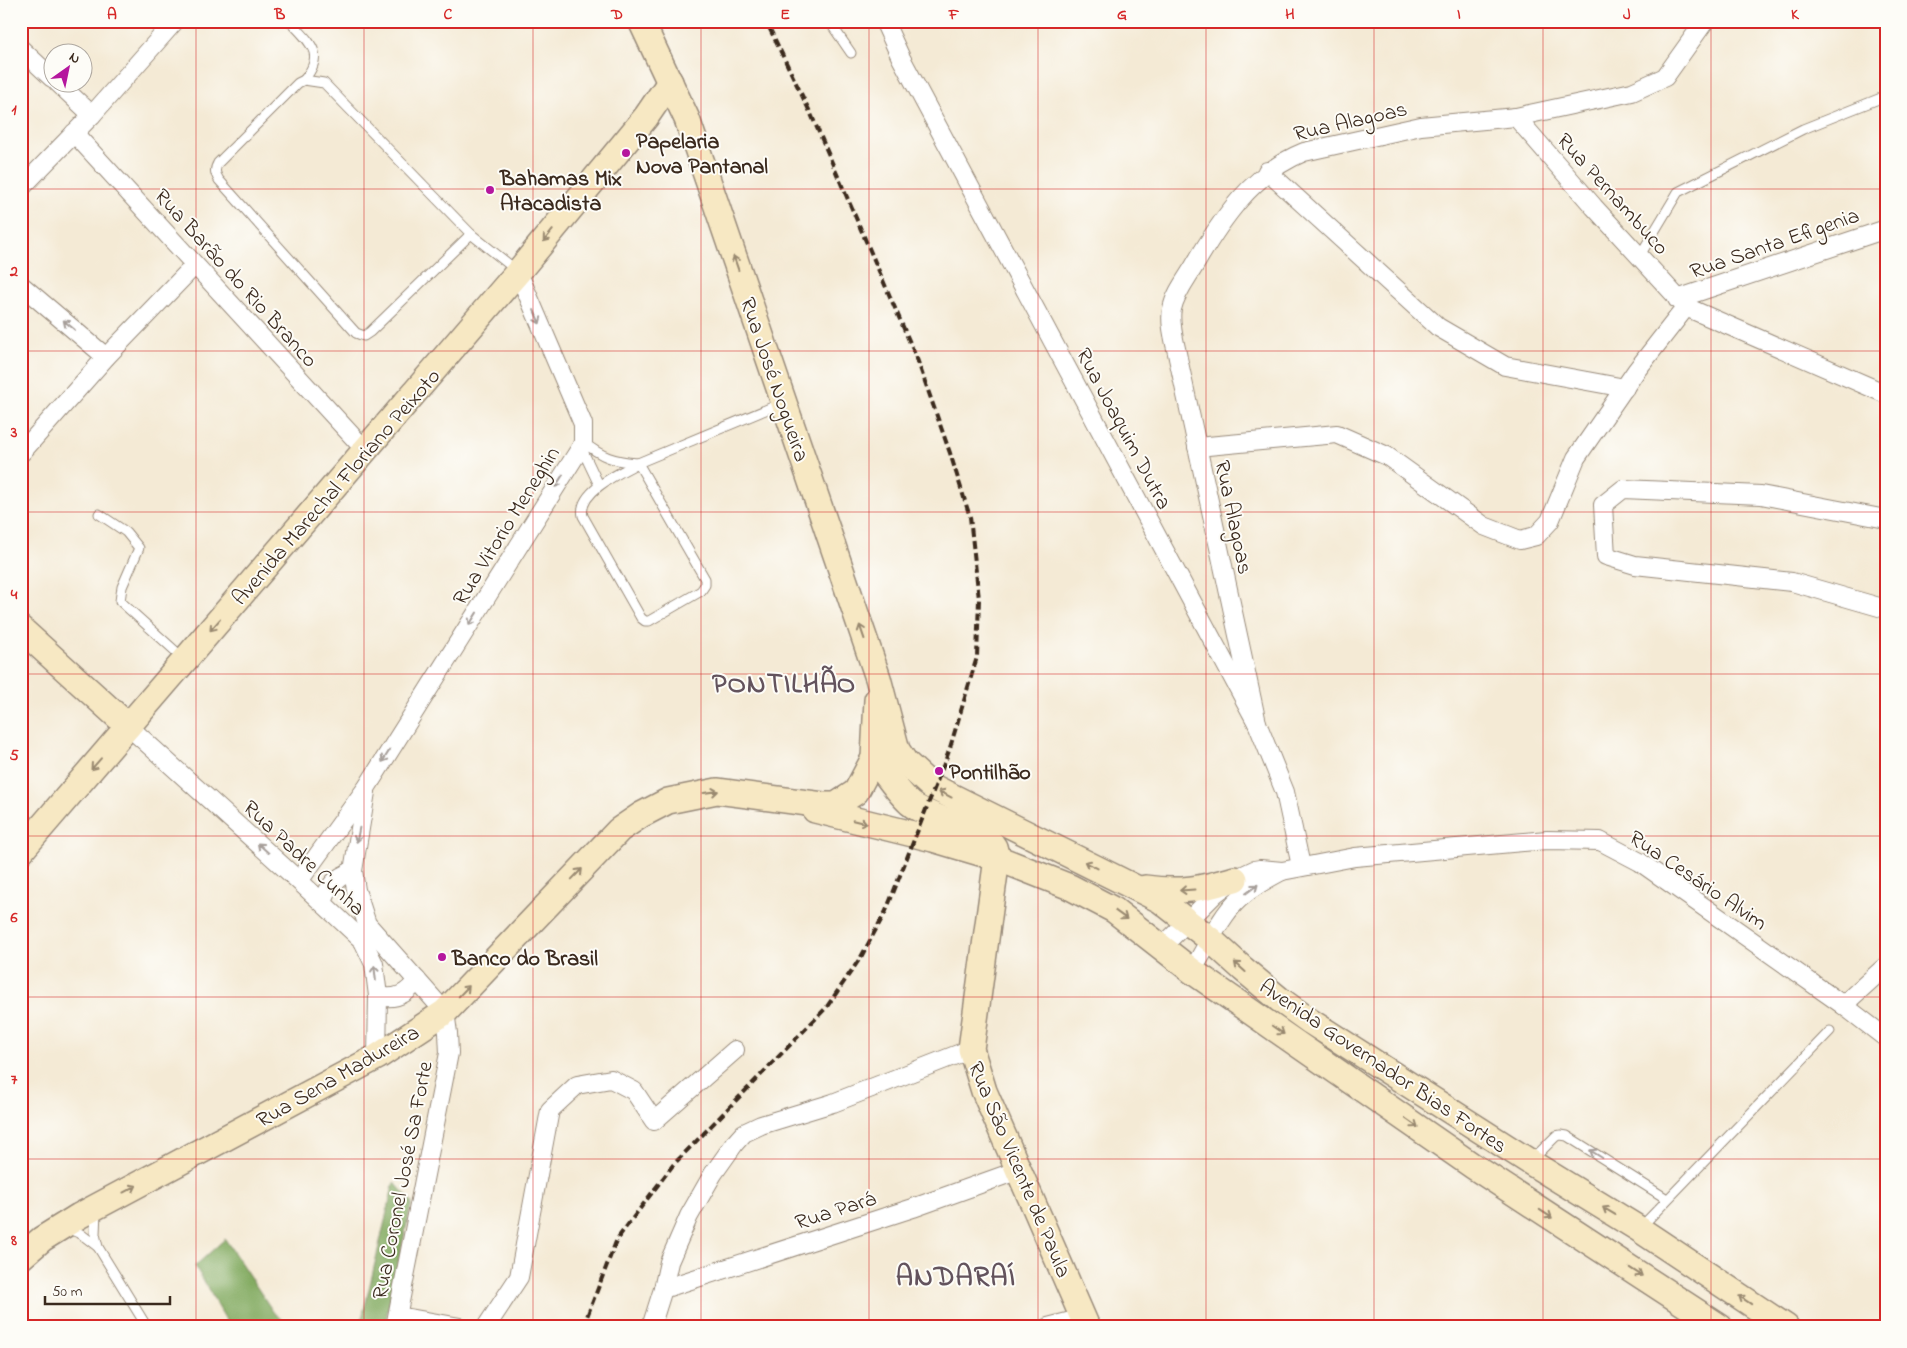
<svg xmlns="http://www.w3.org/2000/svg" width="1907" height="1348" viewBox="0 0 1907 1348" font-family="'Indie Flower',sans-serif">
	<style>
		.forest { fill: #82aa60; stroke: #5e6a3f }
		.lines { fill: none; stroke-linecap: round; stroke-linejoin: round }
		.lane-casing { stroke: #988a7a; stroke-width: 11 }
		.street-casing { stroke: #988a7a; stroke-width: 20 }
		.secondary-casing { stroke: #988a7a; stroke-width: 28 }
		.lane { stroke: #fff; stroke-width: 9 }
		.street { stroke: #fff; stroke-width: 18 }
		.secondary { stroke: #f7e8c3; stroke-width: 25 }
		.rail { stroke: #3b2a1e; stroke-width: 4; stroke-dasharray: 8 4; stroke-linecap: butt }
		.oneway { stroke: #998970 }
		.oneway2 { stroke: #a79f9a }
		.grid { fill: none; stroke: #d62828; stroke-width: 1; stroke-opacity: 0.55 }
		.poi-dot { fill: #b5179e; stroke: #fdfcf7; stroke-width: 2 }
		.labels { text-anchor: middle; stroke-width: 4; stroke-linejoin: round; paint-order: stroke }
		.street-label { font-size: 22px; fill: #3b2a1e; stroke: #fdfcf7 }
		.poi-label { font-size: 22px; font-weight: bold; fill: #3b2a1e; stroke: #fdfcf7; text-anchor: start }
		.district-label { font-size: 28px; font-weight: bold; letter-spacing: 1px; fill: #63535d; stroke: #fdfcf7 }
		.neatline { fill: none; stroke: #d62828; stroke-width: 2 }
		.grid-label { font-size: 16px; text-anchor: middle; font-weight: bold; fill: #d62828 }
	</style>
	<rect width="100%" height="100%" fill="#fdfcf7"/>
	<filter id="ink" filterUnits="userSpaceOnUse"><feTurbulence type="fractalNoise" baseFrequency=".02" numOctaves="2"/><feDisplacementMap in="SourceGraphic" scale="10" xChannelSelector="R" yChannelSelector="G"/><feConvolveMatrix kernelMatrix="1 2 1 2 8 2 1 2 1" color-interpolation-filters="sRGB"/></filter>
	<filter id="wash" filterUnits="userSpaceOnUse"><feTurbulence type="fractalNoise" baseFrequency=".0096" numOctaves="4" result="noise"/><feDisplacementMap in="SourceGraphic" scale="20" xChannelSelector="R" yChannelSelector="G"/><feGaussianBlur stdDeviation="1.12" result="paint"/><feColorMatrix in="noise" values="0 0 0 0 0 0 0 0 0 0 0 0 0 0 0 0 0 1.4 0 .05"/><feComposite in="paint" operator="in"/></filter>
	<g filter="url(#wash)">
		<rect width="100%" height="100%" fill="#f4ead5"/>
		<!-- forest -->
		<g class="forest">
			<polygon points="394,1182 412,1202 384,1327 360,1327"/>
			<polygon points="225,1239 274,1313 291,1327 230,1327 195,1266"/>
		</g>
	</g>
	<g filter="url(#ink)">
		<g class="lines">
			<!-- lane casing -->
			<g class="lane-casing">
				<g id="lane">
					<path d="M 290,21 C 310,43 326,53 304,80"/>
					<polyline points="829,21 851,53"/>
					<path d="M 304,80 L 324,83 L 471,234 L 370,332 L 364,336 L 356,333 L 219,180 C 215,173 214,170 218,163 L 298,83 Z"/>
					<polyline points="471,234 516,270"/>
					<polyline points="1639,257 1678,192 1803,129 1886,96"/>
					<path d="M 583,442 C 602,457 613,461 638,463 L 782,403"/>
					<polyline points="581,447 599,485"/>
					<path d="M 638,463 L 705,579 L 705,585 L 701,591 L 649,621 L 645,621 L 641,618 L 583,516 C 577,492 621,472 638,463 Z"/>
					<polyline points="99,514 126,532 139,548 122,587 120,601 183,658"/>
					<polyline points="1531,1161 1556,1136 1561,1135 1567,1136 1667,1199"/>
					<polyline points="96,1211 95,1234 98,1247 147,1327"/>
					<polyline points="1641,1227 1830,1031"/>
					<polyline points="67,1228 81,1234 98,1247"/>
				</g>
			</g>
			<!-- street casing -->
			<g class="street-casing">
				<g id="street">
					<polyline points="884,21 901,58 1257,723 1285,792 1301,866"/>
					<polyline points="21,49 52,78"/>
					<polyline points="57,82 92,115"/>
					<polyline points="1516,117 1594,207 1686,307 1886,394"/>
					<polyline points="74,133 366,451"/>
					<polyline points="1267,171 1438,327 1505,366 1625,388"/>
					<polyline points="21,188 92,115 175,21"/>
					<polyline points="21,285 106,357"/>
					<polyline points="1677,299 1886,229"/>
					<polyline points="1197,447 1337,434 1387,456 1484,526 1520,540 1536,536 1550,521 1576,458 1636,371 1686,307"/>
					<polyline points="21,453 106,357 195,265"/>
					<polyline points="1886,519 1761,495 1623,489 1603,505 1606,556 1635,565 1792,582 1886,609"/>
					<path d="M 1257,723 L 1178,358 C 1175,342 1169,324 1172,309 C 1175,294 1185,281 1193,268 C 1220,221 1252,173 1304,152 L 1421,126 L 1516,117 L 1632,92 L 1665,77 L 1705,21"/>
					<polyline points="128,726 299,881 363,941 374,964 378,996 377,1057"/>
					<polyline points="366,792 353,871 356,890 367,924 445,1012 448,1033 449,1053 395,1327"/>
					<polyline points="299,881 367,787 581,447 583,442 583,424 518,272"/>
					<path d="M 323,903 C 328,886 336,877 353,871"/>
					<polyline points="1162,947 1216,893 1235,879 1254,870 1260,869 1282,871 1355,857 1547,840 1600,841 1640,862 1843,1005 1886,1038"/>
					<path d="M 1192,971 C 1205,950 1221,915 1239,899 C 1252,887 1267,879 1282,871"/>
					<path d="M 378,996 C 395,1000 407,995 417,980"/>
					<polyline points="1843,1005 1886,966"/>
					<polyline points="663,1289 913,1208 1019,1170"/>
					<polyline points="398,1316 460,1327"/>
					<polyline points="486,1327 519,1277 550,1110 577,1085 611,1079 634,1091 654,1121 735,1050"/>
					<polyline points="651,1327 663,1289 669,1262 689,1216 713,1174 735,1143 744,1133 761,1125 833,1103 971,1049"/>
					<polyline points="1048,1327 1083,1318"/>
				</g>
			</g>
			<!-- secondary casing -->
			<g class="secondary-casing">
				<g id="secondary">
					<polyline points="641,21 687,119 878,678 897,750 905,762 931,786 1160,900 1211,940 1243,969 1279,999 1311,1022 1530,1162 1639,1229 1786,1327"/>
					<polyline points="21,629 128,726"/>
					<path d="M 874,758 C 885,773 896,790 910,803 C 930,820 983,827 994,847 C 995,850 996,855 997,858 L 971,1049 L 984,1091 L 1087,1327"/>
					<polyline points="815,810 933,839 997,858 1070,887 1114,910 1192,971 1473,1166 1720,1327"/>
					<polyline points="21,851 518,272 646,117 670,82"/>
					<path d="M 1145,888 C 1181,893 1200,889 1235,879"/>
					<polyline points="21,1257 42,1239 79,1216 377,1057 445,1012 619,830 641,815 668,801 717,791 823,805 836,805 856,792 874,758 877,700"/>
				</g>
			</g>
			<!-- lane -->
			<use href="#lane" class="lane"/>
			<!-- street -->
			<use href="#street" class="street"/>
			<!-- secondary -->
			<use href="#secondary" class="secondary"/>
			<!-- rail -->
			<polyline class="rail" points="583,1327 617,1239 673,1165 826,1008 861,957 886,911 949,751 977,657 979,599 970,517 950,453 917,359 811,114 766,21"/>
		</g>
		<!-- one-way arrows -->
		<defs><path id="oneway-shaft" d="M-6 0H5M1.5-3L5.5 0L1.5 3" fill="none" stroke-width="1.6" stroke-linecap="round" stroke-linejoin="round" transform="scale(1.25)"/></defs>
		<g class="oneway">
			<use href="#oneway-shaft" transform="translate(548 236) rotate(129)"/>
			<use href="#oneway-shaft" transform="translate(736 263) rotate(-109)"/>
			<use href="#oneway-shaft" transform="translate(215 625) rotate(131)"/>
			<use href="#oneway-shaft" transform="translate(862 632) rotate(-109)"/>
			<use href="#oneway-shaft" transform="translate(96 764) rotate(131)"/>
			<use href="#oneway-shaft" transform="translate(711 792) rotate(-7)"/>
			<use href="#oneway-shaft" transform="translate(945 794) rotate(-152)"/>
			<use href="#oneway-shaft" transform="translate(860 822) rotate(13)"/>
			<use href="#oneway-shaft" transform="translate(1091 865) rotate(-153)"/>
			<use href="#oneway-shaft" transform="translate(577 874) rotate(-46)"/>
			<use href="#oneway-shaft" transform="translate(1187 890) rotate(176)"/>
			<use href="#oneway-shaft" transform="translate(1121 915) rotate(36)"/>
			<use href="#oneway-shaft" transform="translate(1240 967) rotate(-138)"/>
			<use href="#oneway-shaft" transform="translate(464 991) rotate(-46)"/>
			<use href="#oneway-shaft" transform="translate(1278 1030) rotate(35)"/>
			<use href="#oneway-shaft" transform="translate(1412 1123) rotate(35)"/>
			<use href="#oneway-shaft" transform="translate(130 1189) rotate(-28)"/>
			<use href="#oneway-shaft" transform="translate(1609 1211) rotate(-149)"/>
			<use href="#oneway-shaft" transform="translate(1546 1214) rotate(33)"/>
			<use href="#oneway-shaft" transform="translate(1636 1272) rotate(33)"/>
			<use href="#oneway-shaft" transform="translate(1745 1300) rotate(-146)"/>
		</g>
		<g class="oneway2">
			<use href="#oneway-shaft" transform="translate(537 317) rotate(67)"/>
			<use href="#oneway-shaft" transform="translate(69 325) rotate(-140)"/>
			<use href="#oneway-shaft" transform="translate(559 481) rotate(122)"/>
			<use href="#oneway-shaft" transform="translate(473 619) rotate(122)"/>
			<use href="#oneway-shaft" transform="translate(386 756) rotate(122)"/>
			<use href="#oneway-shaft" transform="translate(358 835) rotate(101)"/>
			<use href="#oneway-shaft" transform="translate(263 848) rotate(-138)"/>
			<use href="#oneway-shaft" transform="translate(1252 889) rotate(-37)"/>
			<use href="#oneway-shaft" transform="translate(375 973) rotate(-96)"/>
			<use href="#oneway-shaft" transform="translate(1596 1154) rotate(-148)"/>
		</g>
	</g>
	<!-- grid -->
	<path class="grid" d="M 196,21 L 196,1327M 364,21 L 364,1327M 533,21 L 533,1327M 701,21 L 701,1327M 869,21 L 869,1327M 1038,21 L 1038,1327M 1206,21 L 1206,1327M 1374,21 L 1374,1327M 1543,21 L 1543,1327M 1711,21 L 1711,1327M 21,189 L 1886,189M 21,351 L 1886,351M 21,512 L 1886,512M 21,674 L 1886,674M 21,836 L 1886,836M 21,997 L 1886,997M 21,1159 L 1886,1159"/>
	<!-- markers -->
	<g class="poi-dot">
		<circle cx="626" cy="153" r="5"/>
		<circle cx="490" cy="190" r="5"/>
		<circle cx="939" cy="771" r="5"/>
		<circle cx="442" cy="957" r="5"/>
	</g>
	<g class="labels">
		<!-- street labels -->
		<g class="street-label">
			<text transform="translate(1350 120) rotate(-13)" y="8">Rua Alagoas</text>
			<text transform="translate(1614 193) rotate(48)" y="8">Rua Pernambuco</text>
			<text transform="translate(1774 242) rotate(-19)" y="8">Rua Santa Efigenia</text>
			<text transform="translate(237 277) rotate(48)" y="8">Rua Barão do Rio Branco</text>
			<text transform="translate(776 379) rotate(71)" y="8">Rua José Nogueira</text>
			<text transform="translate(1125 428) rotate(62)" y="8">Rua Joaquim Dutra</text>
			<text transform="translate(335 486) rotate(-49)" y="8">Avenida Marechal Floriano Peixoto</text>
			<text transform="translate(1235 517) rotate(78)" y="8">Rua Alagoas</text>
			<text transform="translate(505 525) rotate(-58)" y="8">Rua Vitorio Meneghin</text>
			<text transform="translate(305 857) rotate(43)" y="8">Rua Padre Cunha</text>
			<text transform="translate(1699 879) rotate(34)" y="8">Rua Cesário Alvim</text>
			<text transform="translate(1384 1065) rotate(34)" y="8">Avenida Governador Bias Fortes</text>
			<text transform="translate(337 1075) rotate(-30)" y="8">Rua Sena Madureira</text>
			<text transform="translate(1021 1169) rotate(67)" y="8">Rua São Vicente de Paula</text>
			<text transform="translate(401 1180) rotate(-79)" y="8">Rua Coronel José Sa Forte</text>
			<text transform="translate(835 1209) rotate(-18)" y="8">Rua Pará</text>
		</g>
		<!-- poi labels -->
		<g class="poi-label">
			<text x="636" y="148">Papelaria<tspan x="636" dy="25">Nova Pantanal</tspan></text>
			<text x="500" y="185">Bahamas Mix<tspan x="500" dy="25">Atacadista</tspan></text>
			<text x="949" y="779">Pontilhão</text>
			<text x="452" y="965">Banco do Brasil</text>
		</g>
		<!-- district labels -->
		<g class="district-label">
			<text x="784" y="692">PONTILHÃO</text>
			<text x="956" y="1285">ANDARAÍ</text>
		</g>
	</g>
	<!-- margin -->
	<rect width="1907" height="1348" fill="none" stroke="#fdfcf7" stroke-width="55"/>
	<!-- north arrow -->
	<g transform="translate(68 68) rotate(33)"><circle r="24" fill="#fdfcf7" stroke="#afa8a0"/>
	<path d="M0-4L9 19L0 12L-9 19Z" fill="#b5179e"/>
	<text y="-8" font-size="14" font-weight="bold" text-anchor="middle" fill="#3b2a1e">N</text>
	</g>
	<!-- scale -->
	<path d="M45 1296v8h125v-8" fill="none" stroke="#3b2a1e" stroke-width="2.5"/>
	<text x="52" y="1296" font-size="15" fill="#3b2a1e" stroke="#fdfcf7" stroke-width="4" paint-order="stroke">50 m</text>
	<rect x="28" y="28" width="1852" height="1292" class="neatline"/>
	<g class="grid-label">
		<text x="112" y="19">A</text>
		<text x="280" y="19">B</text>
		<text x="448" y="19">C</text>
		<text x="617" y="19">D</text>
		<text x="785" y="19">E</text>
		<text x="954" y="19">F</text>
		<text x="1122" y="19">G</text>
		<text x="1290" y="19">H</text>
		<text x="1459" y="19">I</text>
		<text x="1627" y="19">J</text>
		<text x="1795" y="19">K</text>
		<text x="14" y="114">1</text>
		<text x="14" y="276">2</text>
		<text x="14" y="437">3</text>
		<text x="14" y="599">4</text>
		<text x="14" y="760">5</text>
		<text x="14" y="922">6</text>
		<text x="14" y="1084">7</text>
		<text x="14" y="1245">8</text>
	</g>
</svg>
